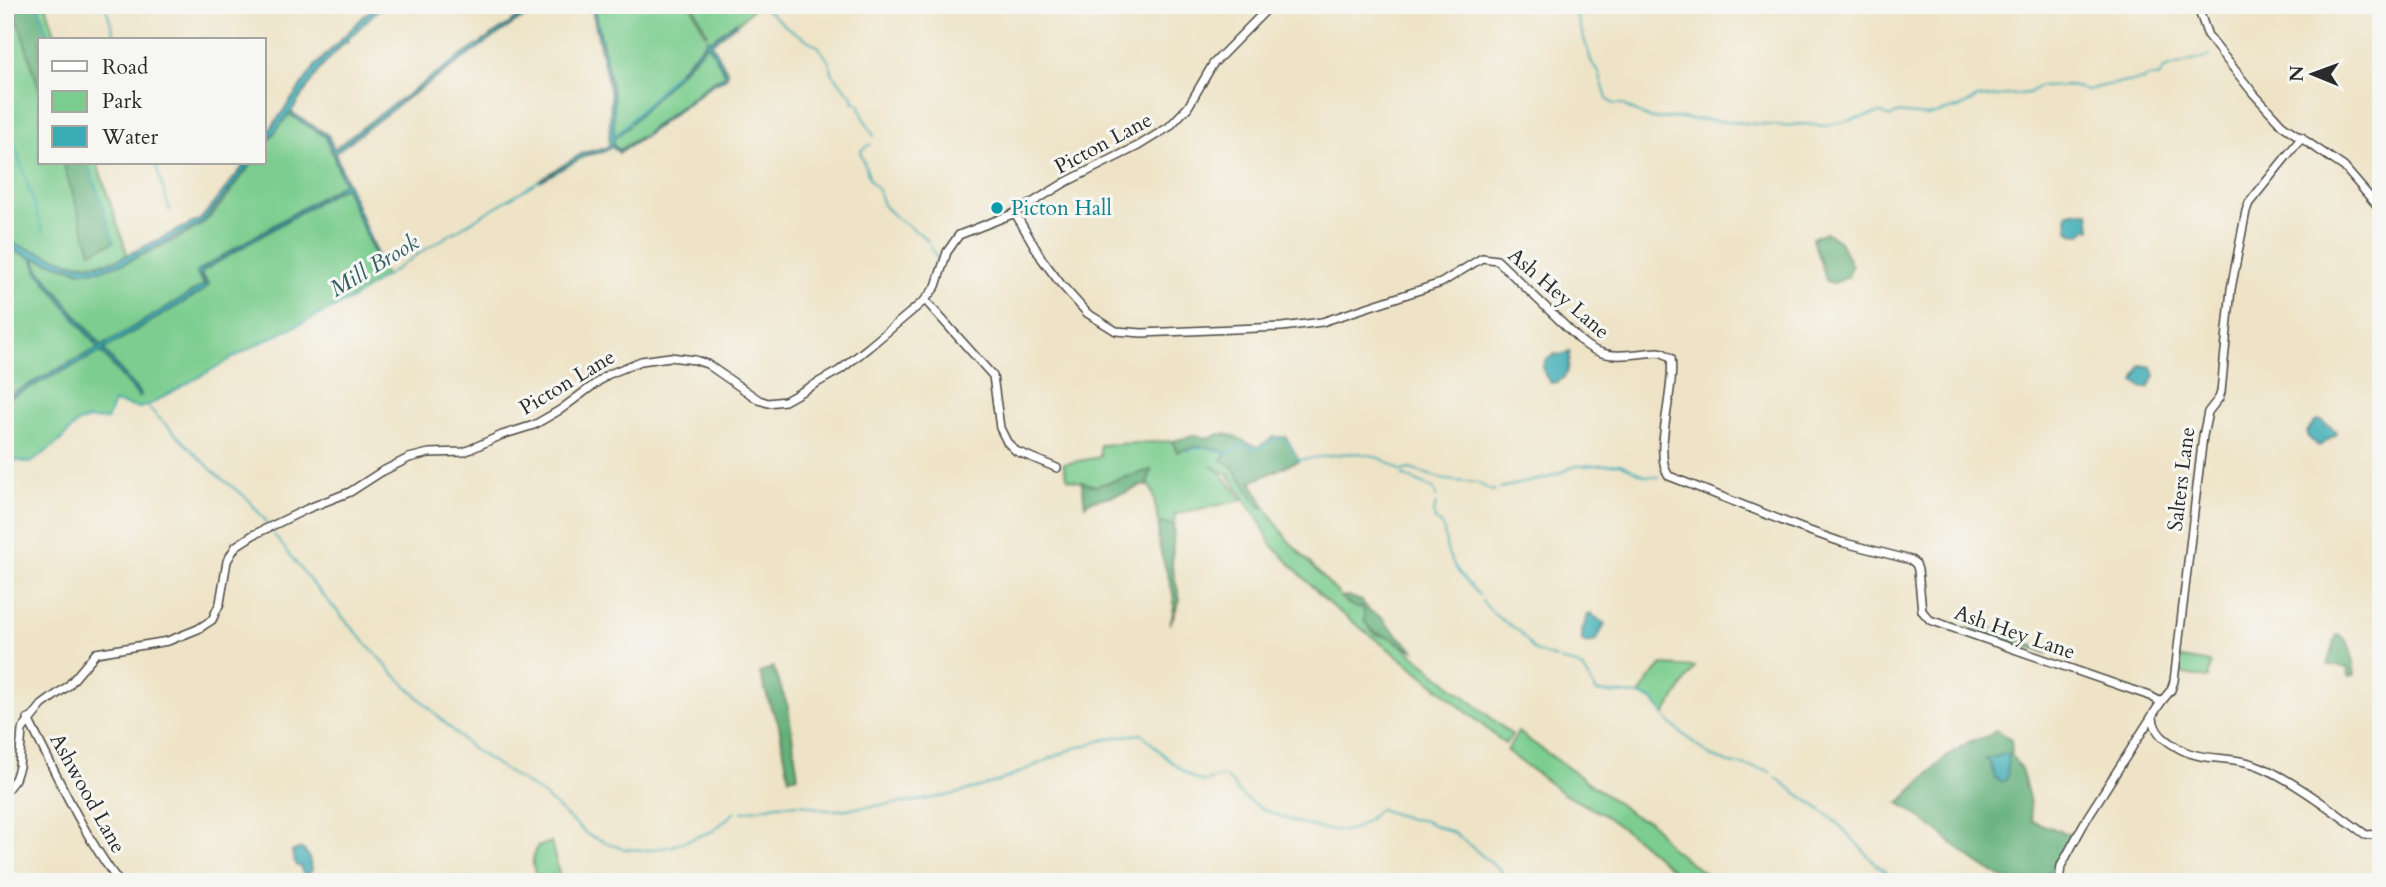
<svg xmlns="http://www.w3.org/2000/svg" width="2386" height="887" viewBox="0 0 2386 887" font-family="Cardo,serif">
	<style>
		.green { fill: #7bcd8f; stroke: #537c5d; stroke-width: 2 }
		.forest { fill: #64b07a; stroke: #486e52; stroke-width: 2 }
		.water { fill: #3aacb4; stroke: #326c70; stroke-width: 2 }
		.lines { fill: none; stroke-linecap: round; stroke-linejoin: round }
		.stream { stroke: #3aacb4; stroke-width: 2 }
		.minor-casing { stroke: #484742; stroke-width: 10 }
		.minor { stroke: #fff; stroke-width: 7 }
		.culture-dot { fill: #0f9aa8; stroke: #f6f6f2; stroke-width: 2.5 }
		.labels { text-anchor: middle; stroke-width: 6; stroke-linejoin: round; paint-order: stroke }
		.street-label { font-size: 21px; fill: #2b2b2b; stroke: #f6f6f2 }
		.culture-label { font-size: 21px; fill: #0d838f; stroke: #f6f6f2; text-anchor: start }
		.water-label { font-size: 23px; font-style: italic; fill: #315f62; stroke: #f6f6f2 }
	</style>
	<rect width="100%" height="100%" fill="#f6f6f2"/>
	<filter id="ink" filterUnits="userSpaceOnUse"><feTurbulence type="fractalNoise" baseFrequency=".0143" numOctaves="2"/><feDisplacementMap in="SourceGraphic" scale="14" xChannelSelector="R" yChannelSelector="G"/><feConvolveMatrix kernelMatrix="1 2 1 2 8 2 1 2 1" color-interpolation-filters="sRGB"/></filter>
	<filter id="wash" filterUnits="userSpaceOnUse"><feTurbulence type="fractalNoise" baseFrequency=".00686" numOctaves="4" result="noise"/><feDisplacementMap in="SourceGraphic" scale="28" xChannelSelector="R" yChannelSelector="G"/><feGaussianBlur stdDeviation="1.57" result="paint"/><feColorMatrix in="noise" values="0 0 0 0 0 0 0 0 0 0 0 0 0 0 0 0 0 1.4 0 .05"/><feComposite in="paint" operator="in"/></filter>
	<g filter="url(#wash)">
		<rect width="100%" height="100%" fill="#eee3c6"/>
		<!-- green -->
		<g class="green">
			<path d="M 5,5 L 46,5 L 57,40 L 40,40 L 40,163 L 97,163 L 128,256 C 88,273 44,259 5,241 Z"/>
			<polygon points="594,5 691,5 705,34 707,33 693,5 757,5 737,24 735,22 711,40 707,39 708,41 630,123 708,44 727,75 712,82 645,134 645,136 640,137 619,150 613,145 614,139 627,125 614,137 614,99"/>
			<path d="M 289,114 L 326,137 L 344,184 L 335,189 L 336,192 L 344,186 L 385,276 L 344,303 L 258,344 L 147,406 L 138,408 L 114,402 L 107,420 L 90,419 L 78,422 L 60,441 L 31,463 L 5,458 L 5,400 L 101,351 L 140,396 L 141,395 L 104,350 L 106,348 L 203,291 L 209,284 L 201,275 L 203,271 L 332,193 L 331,191 L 199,270 L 197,274 L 204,285 L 102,346 L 38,268 L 34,258 C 49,262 65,269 81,271 C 110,273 187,238 209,218 C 225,202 238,181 252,163 L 264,163 L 264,146 Z"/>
			<polygon points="5,247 32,258 37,271 99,348 5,397"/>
			<path d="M 1172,441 L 1177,452 C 1199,445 1205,444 1226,454 L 1223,460 L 1232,466 L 1260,506 L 1266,508 L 1287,539 L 1348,604 L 1362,607 L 1370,629 L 1376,634 L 1391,638 L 1406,649 L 1512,735 L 1505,744 L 1420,673 L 1329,604 L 1271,544 L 1259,520 L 1228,474 L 1211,466 L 1221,473 L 1243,500 L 1175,514 L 1174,525 L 1159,523 L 1153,494 L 1148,481 L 1151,470 L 1095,486 L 1068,479 L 1063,464 L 1100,457 L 1100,445 Z"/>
			<polygon points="2181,658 2211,663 2208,678 2178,673"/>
			<polygon points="1662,665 1695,667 1664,715 1653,700 1639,695 1650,678"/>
			<polygon points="1518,732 1638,818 1650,821 1672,849 1717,882 1687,882 1637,839 1601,813 1565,795 1507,751"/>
			<path d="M 551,842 L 561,882 L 538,882 C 533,868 530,860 537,847 Z"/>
		</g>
		<!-- forest -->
		<g class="forest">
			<polygon points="13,5 38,5 49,40 40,40 40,92"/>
			<polygon points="63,163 88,163 114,242 91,252"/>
			<polygon points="1826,232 1840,242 1852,266 1848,277 1834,283 1827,282 1812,238"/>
			<path d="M 1219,434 C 1240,434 1239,442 1258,447 L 1274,437 L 1286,437 L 1299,460 L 1251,482 L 1266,508 L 1260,507 L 1232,466 L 1222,460 L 1226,453 C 1207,444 1196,445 1177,452 L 1172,441 L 1194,436 L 1211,438 Z"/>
			<polygon points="1151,470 1148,481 1149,486 1140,486 1128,492 1090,501 1085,505 1082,482 1096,486"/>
			<path d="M 1159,523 L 1174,525 L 1172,567 L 1180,600 L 1170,624 C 1172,617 1175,608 1174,601 C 1172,574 1155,555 1159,523 Z"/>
			<path d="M 1347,596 L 1362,601 L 1368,610 L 1384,619 L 1386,624 L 1414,650 C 1404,648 1401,643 1393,639 C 1378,632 1374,636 1364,620 L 1364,611 L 1362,607 L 1355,608 L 1341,597 Z"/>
			<polygon points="1971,621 2026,642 2049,654 1968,628"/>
			<path d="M 2337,635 C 2353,639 2352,660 2355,675 L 2349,676 L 2348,668 L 2328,665 Z"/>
			<polygon points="773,667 788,707 798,776 789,778 778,721 771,708 760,673"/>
			<path d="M 1996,730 L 2011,740 L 2012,756 L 2021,769 L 2029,798 L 2032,821 L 2072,835 L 2057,863 L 2040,882 C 2031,882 2016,884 2007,880 C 1966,862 1937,825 1899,803 L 1945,758 L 1969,742 L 1989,736 Z"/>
		</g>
		<!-- water -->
		<g class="water">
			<polygon points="375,5 383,5 348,39 348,43 344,43 320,69 291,112 328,135 334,149 399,100 402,102 335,153 382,267 380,268 345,187 335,192 334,189 344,183 326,137 289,114 264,146 264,138 316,65"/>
			<polygon points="537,5 543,5 510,26 403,101 401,99 458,58"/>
			<polygon points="591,5 594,5 614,99 614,136 627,125 629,126 614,139 613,145 619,150 622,150 641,137 642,138 619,153 612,147 603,152 587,155 540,181 539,180 583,153 605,148 609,145 611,97"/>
			<polygon points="736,22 737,24 712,43 728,73 725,79 713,84 645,136 645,134 712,82 726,75 708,44 631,123 630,122 707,41 707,38 711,40"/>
			<polygon points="246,163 252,163 203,223 125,263 101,270 81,271 34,258 38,268 101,346 204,285 205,283 197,274 199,270 331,191 333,193 203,271 201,275 209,284 203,291 106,348 104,350 141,395 139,397 101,352 5,400 5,397 98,348 37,271 32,258 5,247 5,241 74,264 94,265 113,262 201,219"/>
			<polygon points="2076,211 2089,212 2091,229 2086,229 2081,234 2072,233 2068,230 2067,214"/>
			<path d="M 1570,352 C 1569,366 1569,382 1551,383 C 1539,370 1541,362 1555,354 L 1559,355 Z"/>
			<polygon points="2141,365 2152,367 2155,376 2148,388 2143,388 2134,381"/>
			<polygon points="2320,420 2335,430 2336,434 2319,447 2307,436 2307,432 2315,421"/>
			<polygon points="1591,614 1605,624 1596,641 1587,644 1582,641 1582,631 1588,615"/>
			<polygon points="2005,753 2009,754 2007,779 2002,782 1995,778 1990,762 1985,759 1996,757"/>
			<polygon points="298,849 302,849 308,855 312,870 308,874 303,874 300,866 296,866 292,852"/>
		</g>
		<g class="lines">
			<!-- stream -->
			<g class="stream">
				<polyline points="37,5 49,40"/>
				<polyline points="105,5 116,40"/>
				<polyline points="1573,5 1592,63 1599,73 1607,99 1614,104 1621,104 1651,119 1677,118 1784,126 1802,124 1825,126 1881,113 1890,117 1896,113 1927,116 1958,108 1977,98 2029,93 2038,87 2070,86 2088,90 2106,85 2143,80 2149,77 2159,77 2163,70 2169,67 2207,57 2210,54"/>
				<polyline points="757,8 767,10 788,28 819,47 829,62 833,75 853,97 854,102 859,104 864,119 874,136"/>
				<polyline points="5,115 43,232"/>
				<polyline points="612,139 677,73"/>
				<polyline points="871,144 861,150 861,154 870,180 878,190 883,205 896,218 919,233 928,241"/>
				<polyline points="88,163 114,242"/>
				<polyline points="155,163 170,211"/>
				<polyline points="930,246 939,263"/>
				<polyline points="148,407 216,474 248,499 269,525"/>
				<path d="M 1187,451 L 1204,447 L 1228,454 L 1232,450 L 1236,450 L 1242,444 C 1246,446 1253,450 1259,448 C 1268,446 1275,433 1286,440 C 1292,444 1292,454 1299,460 C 1339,455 1366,443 1401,471 L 1410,469 L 1446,480 L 1478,483 L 1492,491 L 1495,490"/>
				<polyline points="5,458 31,463 60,441 78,422 90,419 107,420 114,402 138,408 147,406 258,344 352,299 418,254 540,180"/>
				<polyline points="1402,475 1432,488 1436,493 1436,497"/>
				<polyline points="1500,488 1547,478 1576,466 1620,464 1646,476 1659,477"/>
				<path d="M 1436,503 L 1434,513 L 1435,520 C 1447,526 1444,538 1447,550 C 1452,566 1467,584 1479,595"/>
				<polyline points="274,535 311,582 391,671 471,748 542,794 588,835 623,849 647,850 669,847 713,831 735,812"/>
				<polyline points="1482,601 1496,616 1519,631 1535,651 1556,658"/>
				<path d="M 1560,660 C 1590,667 1582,670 1597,692 L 1639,695 L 1653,700 L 1672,725 L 1710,756 L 1730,763 L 1767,770 L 1771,773"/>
				<path d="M 1776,777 C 1795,794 1819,806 1837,823 C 1858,842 1875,869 1900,882"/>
				<path d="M 742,812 L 778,805 L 802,804 L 824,810 L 838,810 L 911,802 L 951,795 L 1000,781 L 1072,749 L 1114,737 L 1142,734 C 1154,746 1185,777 1201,781 C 1210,783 1218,774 1227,779 C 1233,782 1236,790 1241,795 C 1263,813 1320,834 1348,830 C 1359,829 1371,817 1379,809 L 1410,819 L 1422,820 L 1456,834 L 1514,882"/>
			</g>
		</g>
	</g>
	<g filter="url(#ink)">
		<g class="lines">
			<!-- minor casing -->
			<g class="minor-casing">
				<g id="minor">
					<polyline points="2197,5 2208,36 2253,93 2282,125 2344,167 2381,210"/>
					<path d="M 1015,213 L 1042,259 L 1060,283 L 1087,313 L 1116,331 L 1142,333 L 1282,327 L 1322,322 L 1441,283 L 1482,258 L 1497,260 L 1582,342 C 1605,362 1629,354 1658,352 L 1663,353 L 1671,358 C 1676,389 1652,454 1669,476 L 1801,528 L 1841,542 L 1911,560 L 1916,564 L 1918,570 L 1922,611 L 1930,620 L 2150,696 L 2161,702"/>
					<polyline points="925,300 993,376 1000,428 1007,442 1016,451 1057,468"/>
					<path d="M 2153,718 C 2155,734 2166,741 2180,749 C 2202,761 2229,756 2253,764 C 2287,775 2336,813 2366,835 L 2381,834"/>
					<path d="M 28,719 C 57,775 81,831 119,882"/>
					<polyline points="5,792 15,779 19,767 22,730 42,705 68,686 96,653 168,641 198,629 212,620 220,603 227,561 236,546 253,535 309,508 350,492 381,472 409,458 429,453 464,452 502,435 534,425 560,410 607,375 641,361 670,357 695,360 707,364 759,400 768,403 785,401 840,370 869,347 925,300 936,286 947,252 959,235 1015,213 1066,182 1138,146 1169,127 1188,107 1213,64 1271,5"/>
					<polyline points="2059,882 2061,866 2087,818 2161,702 2171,690 2174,681 2203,436 2208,412 2219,398 2221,392 2231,289 2246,211 2249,203 2302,137"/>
				</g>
			</g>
			<!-- minor -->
			<use href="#minor" class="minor"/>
		</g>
	</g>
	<!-- markers -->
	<circle class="culture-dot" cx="997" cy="208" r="7"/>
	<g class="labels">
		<!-- street labels -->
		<g class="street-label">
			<text transform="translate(1103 143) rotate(-28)" y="7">Picton Lane</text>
			<text transform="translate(1559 293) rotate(41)" y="7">Ash Hey Lane</text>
			<text transform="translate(567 382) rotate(-31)" y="7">Picton Lane</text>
			<text transform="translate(2181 479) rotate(-83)" y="7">Salters Lane</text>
			<text transform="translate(2015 632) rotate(19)" y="7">Ash Hey Lane</text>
			<text transform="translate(88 793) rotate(61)" y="7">Ashwood Lane</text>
		</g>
		<!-- culture labels -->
		<g class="culture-label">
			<text x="1011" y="215">Picton Hall</text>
		</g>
		<!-- water labels -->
		<g class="water-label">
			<text transform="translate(374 265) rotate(-31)" y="8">Mill Brook</text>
		</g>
	</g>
	<!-- margin -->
	<rect width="2386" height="887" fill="none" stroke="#f6f6f2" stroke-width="28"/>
	<!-- legend -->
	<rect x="38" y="38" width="228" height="126" fill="#f6f6f2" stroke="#a5a5a2" stroke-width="2"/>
	<rect x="52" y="61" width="35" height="10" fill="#ffffff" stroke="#a5a5a2" stroke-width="2"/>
	<text x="102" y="74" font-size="21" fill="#2b2b2b">Road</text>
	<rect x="52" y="91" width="35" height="21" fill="#7bcd8f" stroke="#a5a5a2" stroke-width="2"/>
	<text x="102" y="108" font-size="21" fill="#2b2b2b">Park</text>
	<rect x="52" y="126" width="35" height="21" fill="#3aacb4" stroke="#a5a5a2" stroke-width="2"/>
	<text x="102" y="144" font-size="21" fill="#2b2b2b">Water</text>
	<!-- north arrow -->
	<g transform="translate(2313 74) rotate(271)" stroke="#f6f6f2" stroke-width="5" paint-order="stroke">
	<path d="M0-5L12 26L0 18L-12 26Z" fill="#2b2b2b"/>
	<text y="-10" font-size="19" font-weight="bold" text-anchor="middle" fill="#2b2b2b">N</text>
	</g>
</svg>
